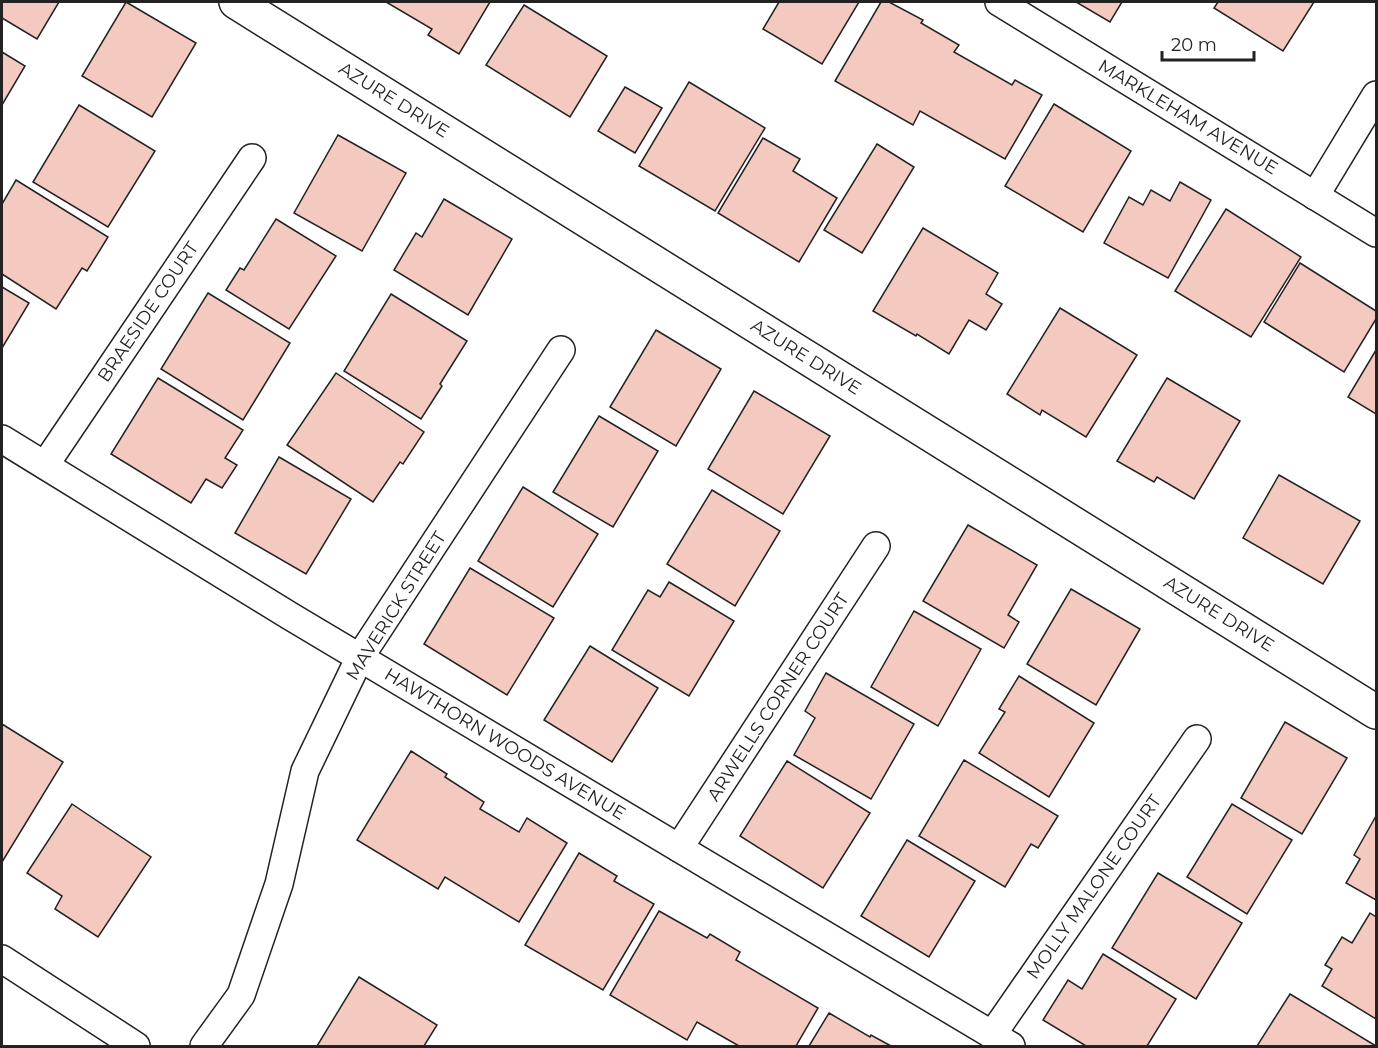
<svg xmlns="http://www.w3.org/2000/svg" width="1378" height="1048" viewBox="0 0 1378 1048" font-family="Montserrat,sans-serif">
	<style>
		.building { fill: #f3c9c0; stroke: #222; stroke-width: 1.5 }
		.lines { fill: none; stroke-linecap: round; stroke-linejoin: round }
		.minor-casing { stroke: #222; stroke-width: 30 }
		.tertiary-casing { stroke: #222; stroke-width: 36 }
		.minor { stroke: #fff; stroke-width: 27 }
		.tertiary { stroke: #fff; stroke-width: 33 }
		.labels { text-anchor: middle; stroke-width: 4.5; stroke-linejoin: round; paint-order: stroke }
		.street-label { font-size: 18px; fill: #222; stroke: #fff }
	</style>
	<rect width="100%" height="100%" fill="#fff"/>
	<!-- building -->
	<g class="building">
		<polygon points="2,2 59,2 37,39 2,18"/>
		<polygon points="126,2 196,43 152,117 82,76"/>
		<polygon points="386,2 490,2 459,54 428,35 432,29"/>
		<polygon points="779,2 859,2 822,64 763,29"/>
		<polygon points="881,2 889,2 923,20 921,23 959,45 954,52 1012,85 1015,80 1042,95 1005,159 920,111 913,125 835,81"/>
		<polygon points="1076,2 1122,2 1110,22"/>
		<polygon points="1218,2 1314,2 1283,51 1214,8"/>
		<polygon points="524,5 607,56 570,117 486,65"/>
		<polygon points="2,52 25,66 2,105"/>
		<polygon points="689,82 765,128 715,211 639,166"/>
		<polygon points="625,87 662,108 635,153 598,131"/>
		<polygon points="1054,104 1131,151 1083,232 1005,186"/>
		<polygon points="79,105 155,151 108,227 33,182"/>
		<polygon points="338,135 406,173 362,251 294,213"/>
		<polygon points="763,138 800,159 793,171 837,198 799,262 718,213"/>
		<polygon points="877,144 914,167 862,253 824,230"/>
		<polygon points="16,180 108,237 87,271 82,268 56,309 2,274 2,204"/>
		<polygon points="1180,182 1211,200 1168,278 1104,243 1129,197 1143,205 1151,190 1170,201"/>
		<polygon points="444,199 512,239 468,315 394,270 416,233 422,237"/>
		<polygon points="1226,209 1301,257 1251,337 1175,291"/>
		<polygon points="276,219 336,256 289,329 226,290 240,268 244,270"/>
		<polygon points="923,228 998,273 986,294 1002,304 986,330 969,320 949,354 917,334 916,336 873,311"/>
		<polygon points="1300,263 1376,311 1376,319 1344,372 1264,322"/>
		<polygon points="2,287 29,303 2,348"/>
		<polygon points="208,293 290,343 243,420 161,369"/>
		<polygon points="391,294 467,341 440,384 442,386 421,419 344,371"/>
		<polygon points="1060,308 1137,355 1086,437 1042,410 1040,415 1007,394"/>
		<polygon points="656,330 721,369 676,446 610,407"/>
		<polygon points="1376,350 1376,414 1348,397"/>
		<polygon points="336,373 424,432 403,464 400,462 373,502 287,445"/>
		<polygon points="158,378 243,430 225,458 237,465 222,488 206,479 191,503 111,454"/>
		<polygon points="1167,378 1240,421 1194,499 1157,477 1154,482 1117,461"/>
		<polygon points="754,391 830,436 783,514 708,469"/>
		<polygon points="599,416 658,451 613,527 553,492"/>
		<polygon points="279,457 351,499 306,574 235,533"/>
		<polygon points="1279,475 1360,521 1323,584 1243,538"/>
		<polygon points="523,487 598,534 553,607 478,561"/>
		<polygon points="712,490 780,531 735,606 667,564"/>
		<polygon points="968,525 1037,565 1008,615 1019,622 1004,648 923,601"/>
		<polygon points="470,568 554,618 507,695 424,644"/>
		<polygon points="669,582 734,621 689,696 612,650 648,590 660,597"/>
		<polygon points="1071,589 1140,629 1096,705 1027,664"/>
		<polygon points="914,611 981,649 938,726 871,687"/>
		<polygon points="590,646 658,688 612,762 544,720"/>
		<polygon points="826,673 914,724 871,799 794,755 815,718 805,711"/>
		<polygon points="1019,676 1094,723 1049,797 979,753 1005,712 999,709"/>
		<polygon points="1285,722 1347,758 1302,834 1241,798"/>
		<polygon points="2,724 63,762 2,862"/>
		<polygon points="411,751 447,774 445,777 484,802 480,809 519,832 527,818 567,843 519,922 445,877 438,889 357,840"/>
		<polygon points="964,760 1058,816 1038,848 1031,844 1005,887 919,836"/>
		<polygon points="787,761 870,813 823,888 740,836"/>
		<polygon points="72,804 151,857 98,937 55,909 62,896 27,873"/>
		<polygon points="1232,804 1292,840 1247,914 1187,877"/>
		<polygon points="1376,816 1376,900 1346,883 1360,859 1354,855"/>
		<polygon points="907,840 975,881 929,957 861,916"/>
		<polygon points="579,853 617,876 614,881 654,904 603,990 525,945"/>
		<polygon points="1158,873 1242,923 1196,999 1112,948"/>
		<polygon points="659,911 707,938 710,934 740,952 736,960 818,1008 796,1046 739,1046 697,1022 687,1040 610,995"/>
		<polygon points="1370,913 1376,917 1376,1019 1322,986 1332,969 1325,965 1342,937 1352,943"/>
		<polygon points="1103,954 1176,999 1147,1046 1086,1046 1043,1020 1068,980 1082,989"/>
		<polygon points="359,977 437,1025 424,1046 317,1046"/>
		<polygon points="1290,994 1376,1046 1257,1046"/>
		<polygon points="829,1013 870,1037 871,1035 891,1046 809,1046"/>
	</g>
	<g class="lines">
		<!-- minor casing -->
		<g class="minor-casing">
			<g id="minor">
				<polyline points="999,2 1376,233"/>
				<polyline points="1315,196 1376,95"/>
				<polyline points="2,439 290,616 1011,1046"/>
				<polyline points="45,465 252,158"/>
				<polyline points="679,848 876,546"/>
				<polyline points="2,959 136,1046"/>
				<polyline points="992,1035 1197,739"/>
				<polyline points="204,1046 241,995 279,884 305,771 360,657 561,350"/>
			</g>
		</g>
		<!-- tertiary casing -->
		<g class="tertiary-casing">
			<polyline id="tertiary" points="236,2 1376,712"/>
		</g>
		<!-- minor -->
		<use href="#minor" class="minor"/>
		<!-- tertiary -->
		<use href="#tertiary" class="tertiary"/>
	</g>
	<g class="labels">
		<!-- street labels -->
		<g class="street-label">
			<text transform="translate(394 100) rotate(32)" y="6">AZURE DRIVE</text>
			<text transform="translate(1188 117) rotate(31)" y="6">MARKLEHAM AVENUE</text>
			<text transform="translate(148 312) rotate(-56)" y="6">BRAESIDE COURT</text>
			<text transform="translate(806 357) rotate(32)" y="6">AZURE DRIVE</text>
			<text transform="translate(396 606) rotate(-58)" y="6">MAVERICK STREET</text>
			<text transform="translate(1219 614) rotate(32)" y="6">AZURE DRIVE</text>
			<text transform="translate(778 697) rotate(-57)" y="6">ARWELLS CORNER COURT</text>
			<text transform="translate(505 744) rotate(31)" y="6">HAWTHORN WOODS AVENUE</text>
			<text transform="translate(1094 887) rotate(-55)" y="6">MOLLY MALONE COURT</text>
		</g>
	</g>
	<!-- border -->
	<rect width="1378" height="1048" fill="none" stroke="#222222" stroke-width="6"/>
	<!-- scale -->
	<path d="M1162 51v9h92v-9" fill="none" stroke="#222222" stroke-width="3"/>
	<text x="1171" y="51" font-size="18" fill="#222222" stroke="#ffffff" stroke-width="4.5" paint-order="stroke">20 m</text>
</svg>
